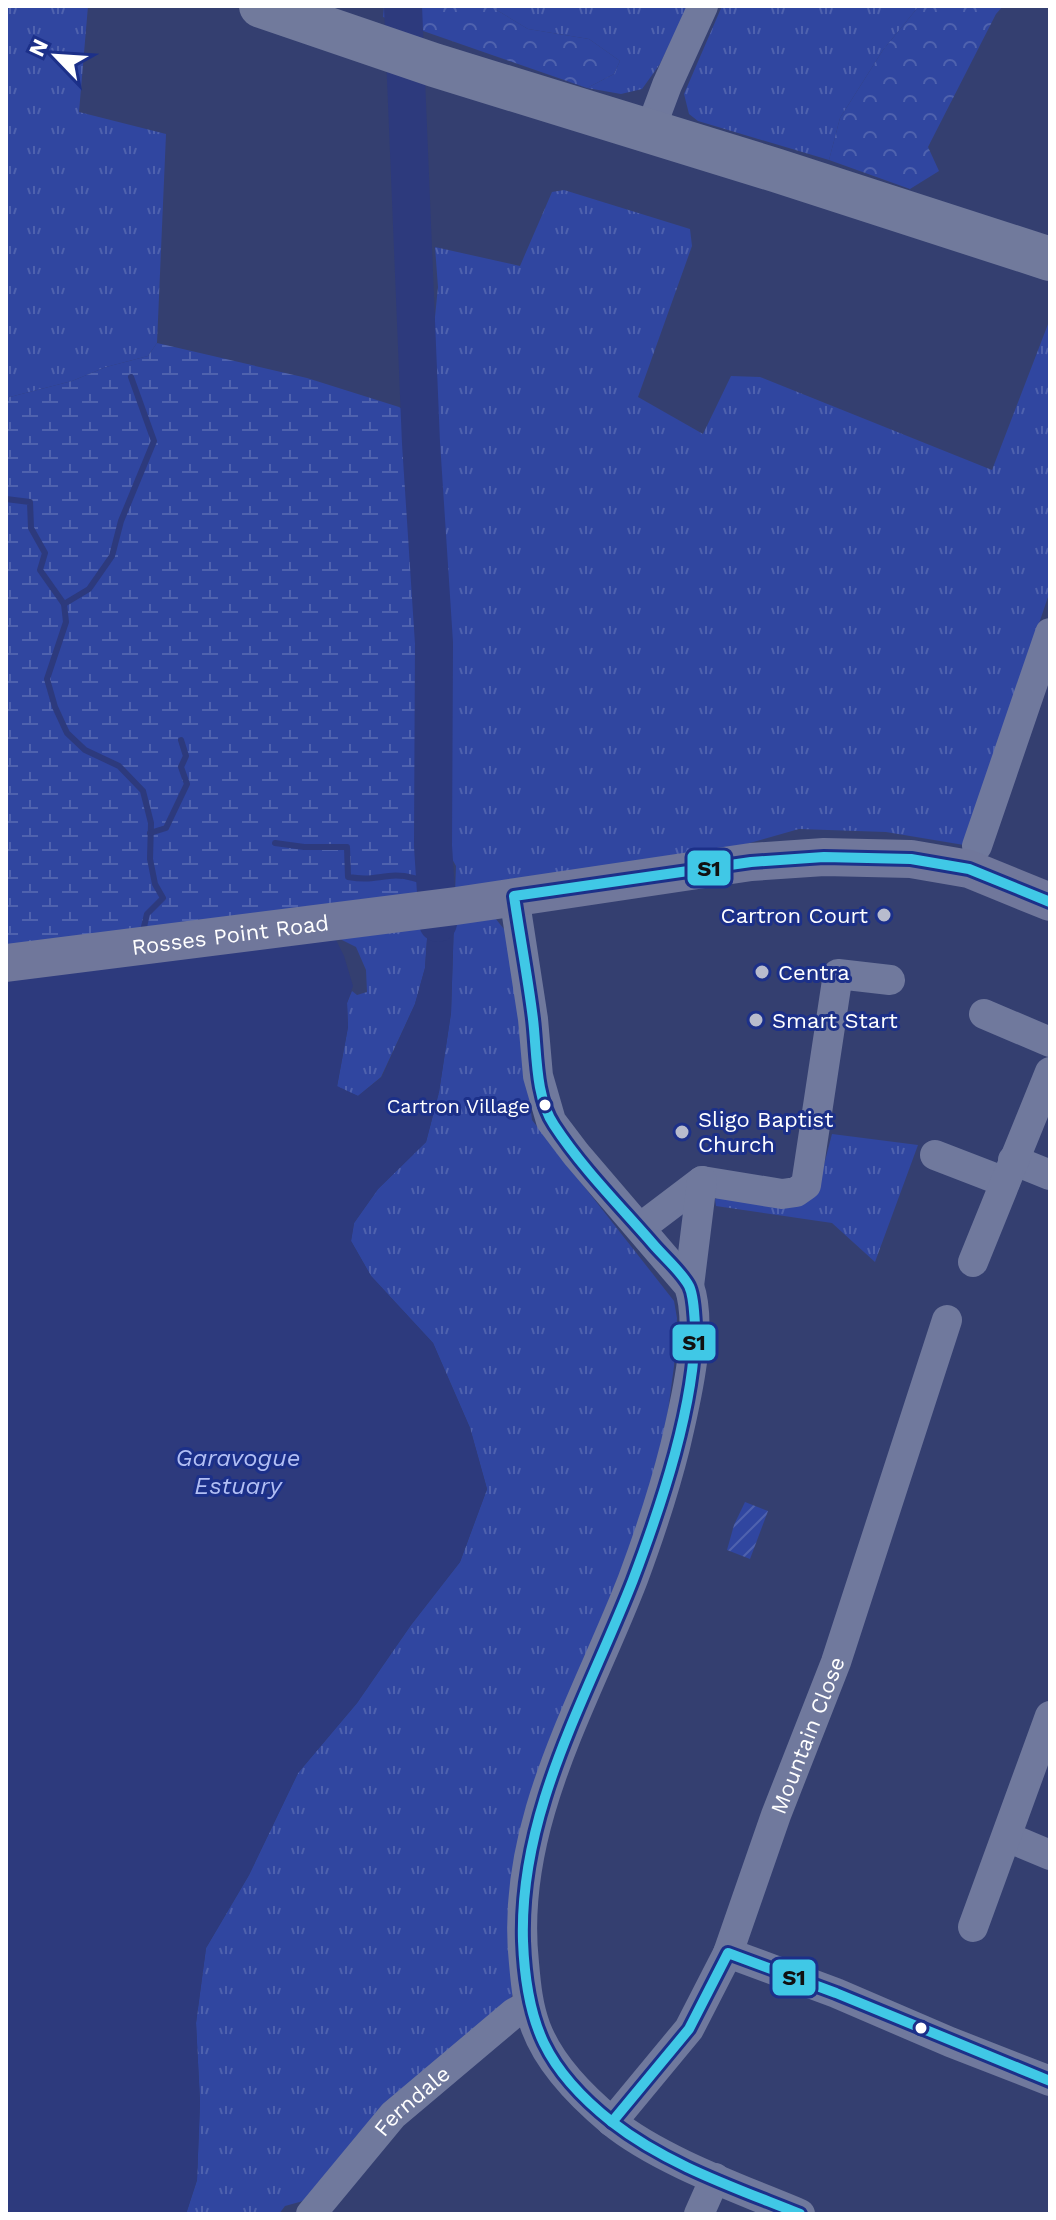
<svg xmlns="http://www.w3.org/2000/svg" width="1056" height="2220" viewBox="0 0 1056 2220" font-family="'Work Sans',sans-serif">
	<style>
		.grass { fill: url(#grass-tufts) }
		.forest { fill: url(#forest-crowns) }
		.wetland { fill: url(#wetland-marsh) }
		.garden { fill: url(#garden-furrows) }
		.water { fill: #2d3a7d }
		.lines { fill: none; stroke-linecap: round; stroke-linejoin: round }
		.stream { stroke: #2d3a7d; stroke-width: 6 }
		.river { stroke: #2d3a7d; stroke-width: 38 }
		.minor { stroke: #70799d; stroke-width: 30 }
		.major { stroke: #70779b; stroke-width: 38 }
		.highway { stroke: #717a9c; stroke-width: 44 }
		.bus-1-casing { stroke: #1c3089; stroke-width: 16 }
		.bus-1 { stroke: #40c8e6; stroke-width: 10 }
		.poi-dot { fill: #b8bccd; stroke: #1c3089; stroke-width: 3 }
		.bus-dot { fill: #fff; stroke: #1c3089; stroke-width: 3 }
		.labels { text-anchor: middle; stroke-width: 6; stroke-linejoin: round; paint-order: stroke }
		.bus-label { font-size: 20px; fill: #fff; stroke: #1c3089; text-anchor: end }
		.poi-label { font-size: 22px; fill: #fff; stroke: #1c3089; text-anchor: start }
		.street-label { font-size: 22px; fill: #fff; stroke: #1c3089 }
		.water-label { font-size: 24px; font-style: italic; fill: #b2bff4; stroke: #1c3089 }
		.line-badge { stroke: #1c3089; stroke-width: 3 }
		.pale-badge-label { font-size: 22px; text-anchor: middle; font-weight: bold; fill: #111 }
	</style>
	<defs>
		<pattern id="grass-tufts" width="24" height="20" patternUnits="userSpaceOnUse" patternTransform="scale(2)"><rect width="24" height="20" fill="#3046a0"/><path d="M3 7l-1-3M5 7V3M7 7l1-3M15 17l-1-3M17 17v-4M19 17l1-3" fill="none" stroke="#4f62ae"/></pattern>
		<pattern id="forest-crowns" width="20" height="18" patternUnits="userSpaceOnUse" patternTransform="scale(2)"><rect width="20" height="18" fill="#3046a0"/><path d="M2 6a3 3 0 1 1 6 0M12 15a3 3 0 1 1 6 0" fill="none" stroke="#4f62ae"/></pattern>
		<pattern id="wetland-marsh" width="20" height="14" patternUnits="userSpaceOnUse" patternTransform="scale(2)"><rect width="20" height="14" fill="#3046a0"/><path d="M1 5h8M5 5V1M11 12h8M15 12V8" fill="none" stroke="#4f62ae"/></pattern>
		<pattern id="garden-furrows" width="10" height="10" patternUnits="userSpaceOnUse" patternTransform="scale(2)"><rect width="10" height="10" fill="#3046a0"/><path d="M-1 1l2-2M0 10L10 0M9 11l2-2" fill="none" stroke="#4f62ae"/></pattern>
	</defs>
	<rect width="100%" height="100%" fill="#343f70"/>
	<!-- grass -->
	<g class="grass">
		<polygon points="6,6 88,6 79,112 166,134 157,343 148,356 106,367 72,381 6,398"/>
		<polygon points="495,6 688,6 660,64 642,89 621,94 587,88 614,74 620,61 589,39 528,29 495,9"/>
		<polygon points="722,6 919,6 883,50 840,118 829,160 698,121 689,114 684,94"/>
		<polygon points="564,190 690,229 692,246 638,397 703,434 731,376 760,377 992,470 1050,319 1050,591 964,845 886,832 799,829 739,846 455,893 456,866 446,848 447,738 452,698 445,665 442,582 427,396 438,287 435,247 520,266 552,192"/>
		<polygon points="491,913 508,934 532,1120 674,1301 677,1318 674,1366 665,1433 636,1534 569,1696 514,1990 508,2006 303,2201 285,2206 279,2214 186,2214 197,2180 200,2102 196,2023 206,1948 249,1875 298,1773 357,1703 411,1625 460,1562 487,1489 470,1428 433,1343 371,1276 351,1241 354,1223 378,1189 426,1142 439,1092 451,1013 454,920"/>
		<polygon points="428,925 425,968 415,1004 381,1077 358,1096 337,1087 348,1027 347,1003 352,991 357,995 367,992 366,970 356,947 334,936"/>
		<polygon points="832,1134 918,1145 875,1262 832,1223 716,1206 715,1199 725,1195 821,1176"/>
	</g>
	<!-- forest -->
	<g class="forest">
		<polygon points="384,6 495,6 495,9 528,29 589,39 620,61 614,74 587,88 383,17"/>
		<polygon points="919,6 1003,6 996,14 928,147 939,171 910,189 829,160 840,118 883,50"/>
	</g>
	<!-- wetland -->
	<polygon class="wetland" points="157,343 307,378 399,407 412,416 431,650 429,716 424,733 427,751 421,809 427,822 431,898 6,953 6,398 72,381 106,367 148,356"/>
	<!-- garden -->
	<polygon class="garden" points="745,1502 768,1511 750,1559 727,1550 734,1525"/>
	<!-- water -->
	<polygon class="water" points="454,920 451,1013 439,1092 426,1142 378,1189 354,1223 351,1241 371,1276 433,1343 470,1428 487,1489 460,1562 411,1625 357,1703 298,1773 249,1875 206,1948 196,2023 200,2102 197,2180 186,2214 6,2214 6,979 334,936 344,956 353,986 347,1003 348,1027 337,1086 358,1096 382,1077 415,1004 425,968 428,925"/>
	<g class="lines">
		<!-- stream -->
		<g class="stream">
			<polyline points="6,499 30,502 31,528 45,553 40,570 64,604 66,622 47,679 55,707 67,733 85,750 119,766 143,791 151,823 150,859 155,884 163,898 147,914 143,931"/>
			<polyline points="64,604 89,589 112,556 121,521 154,441 131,377"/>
			<polyline points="150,833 166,828 187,784 181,767 186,756 181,740"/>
			<path d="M 275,843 L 304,847 L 347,847 L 348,877 C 367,880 371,878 389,876 C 406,874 421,880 436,886"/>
		</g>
		<!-- river -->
		<polyline class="river" points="403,6 421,443 434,643 433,846 438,923"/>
		<!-- minor -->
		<g class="minor">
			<polyline points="649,133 667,85 703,6"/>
			<polyline points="977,846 1050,633"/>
			<path d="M 514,896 L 533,1019 L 538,1076 L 551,1121 L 576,1154 L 689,1286 C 704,1329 685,1404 675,1447 C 664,1491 649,1536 633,1579 C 585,1703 509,1826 524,1963 C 526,1986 528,2007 536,2028 C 550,2065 581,2096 611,2121 C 658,2160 743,2190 800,2214"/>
			<polyline points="984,1014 1050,1042"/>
			<polyline points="935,1155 1005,1182"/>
			<polyline points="1013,1160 1050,1175"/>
			<polyline points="640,1228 702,1181 782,1194 796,1192 806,1185 838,974 890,980"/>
			<polyline points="973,1262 1050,1072"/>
			<polyline points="689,1286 702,1181"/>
			<polyline points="1007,1837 1050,1855"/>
			<polyline points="973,1927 1050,1716"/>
			<polyline points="728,1953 836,1993 950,2042 1050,2081"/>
			<path id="s1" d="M 612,2122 L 689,2029 L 728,1953 L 776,1815 L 836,1662 L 947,1320"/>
			<path id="s2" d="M 311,2214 L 393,2115 L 514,2013 L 528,2005"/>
			<polyline points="699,2214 715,2178"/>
		</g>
		<!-- major -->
		<path class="major" id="s3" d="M 6,963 L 456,906 L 751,862 L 824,857 L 911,859 L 969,869 L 1050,902"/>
		<!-- highway -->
		<polyline class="highway" points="261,6 434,65 775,170 1050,259"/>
		<!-- bus-1 casing -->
		<g class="bus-1-casing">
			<g id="bus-1">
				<polyline points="612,2122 689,2029 728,1953 836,1993 1050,2081"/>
				<path d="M 800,2214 C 736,2188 667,2165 612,2122 C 546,2070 526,2024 523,1941 C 519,1811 587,1698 633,1580 C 661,1506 696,1403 695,1324 C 694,1313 694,1296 689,1286 C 681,1271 664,1257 653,1244 C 620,1206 582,1168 554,1125 C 535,1097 537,1052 533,1019 C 528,978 520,937 514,896 L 751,862 L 824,857 L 911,859 L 969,869 L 1050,902"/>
			</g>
		</g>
		<!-- bus-1 -->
		<use href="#bus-1" class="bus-1"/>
	</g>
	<!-- markers -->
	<g class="poi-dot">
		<circle cx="884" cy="915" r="8"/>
		<circle cx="762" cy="972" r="8"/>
		<circle cx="756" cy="1020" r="8"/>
		<circle cx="682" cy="1132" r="8"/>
	</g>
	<g class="bus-dot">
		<circle cx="545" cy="1105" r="7"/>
		<circle cx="921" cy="2028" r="7"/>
	</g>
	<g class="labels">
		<!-- bus labels -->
		<g class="bus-label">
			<text x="530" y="1113">Cartron Village</text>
		</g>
		<!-- poi labels -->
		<g class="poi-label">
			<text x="868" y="923" text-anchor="end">Cartron Court</text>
			<text x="778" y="980">Centra</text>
			<text x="772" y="1028">Smart Start</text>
			<text x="698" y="1127">Sligo Baptist<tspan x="698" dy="25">Church</tspan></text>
		</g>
		<!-- street labels -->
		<g class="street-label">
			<text dy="8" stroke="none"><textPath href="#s3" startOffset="226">Rosses Point Road</textPath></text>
			<text dy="8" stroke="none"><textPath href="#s1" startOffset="438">Mountain Close</textPath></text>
			<text dy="8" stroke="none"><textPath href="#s2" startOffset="152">Ferndale</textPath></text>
		</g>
		<!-- water labels -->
		<g class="water-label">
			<text x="238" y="1466">Garavogue<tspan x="238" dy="28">Estuary</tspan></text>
		</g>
	</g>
	<g class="line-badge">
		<rect x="686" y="849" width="46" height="38" rx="8" fill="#40c8e6"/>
		<rect x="671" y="1323" width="46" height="39" rx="8" fill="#40c8e6"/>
		<rect x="771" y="1958" width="46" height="39" rx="8" fill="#40c8e6"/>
	</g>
	<g class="pale-badge-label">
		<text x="709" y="876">S1</text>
		<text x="694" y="1350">S1</text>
		<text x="794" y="1985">S1</text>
	</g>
	<!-- border -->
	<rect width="1056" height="2220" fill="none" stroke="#ffffff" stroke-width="16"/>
	<!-- north arrow -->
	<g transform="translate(56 56) rotate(295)" stroke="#1c3089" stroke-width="6" paint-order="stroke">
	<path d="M0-6L14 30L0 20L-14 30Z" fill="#ffffff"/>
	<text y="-12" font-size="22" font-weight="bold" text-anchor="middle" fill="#ffffff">N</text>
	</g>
</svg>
